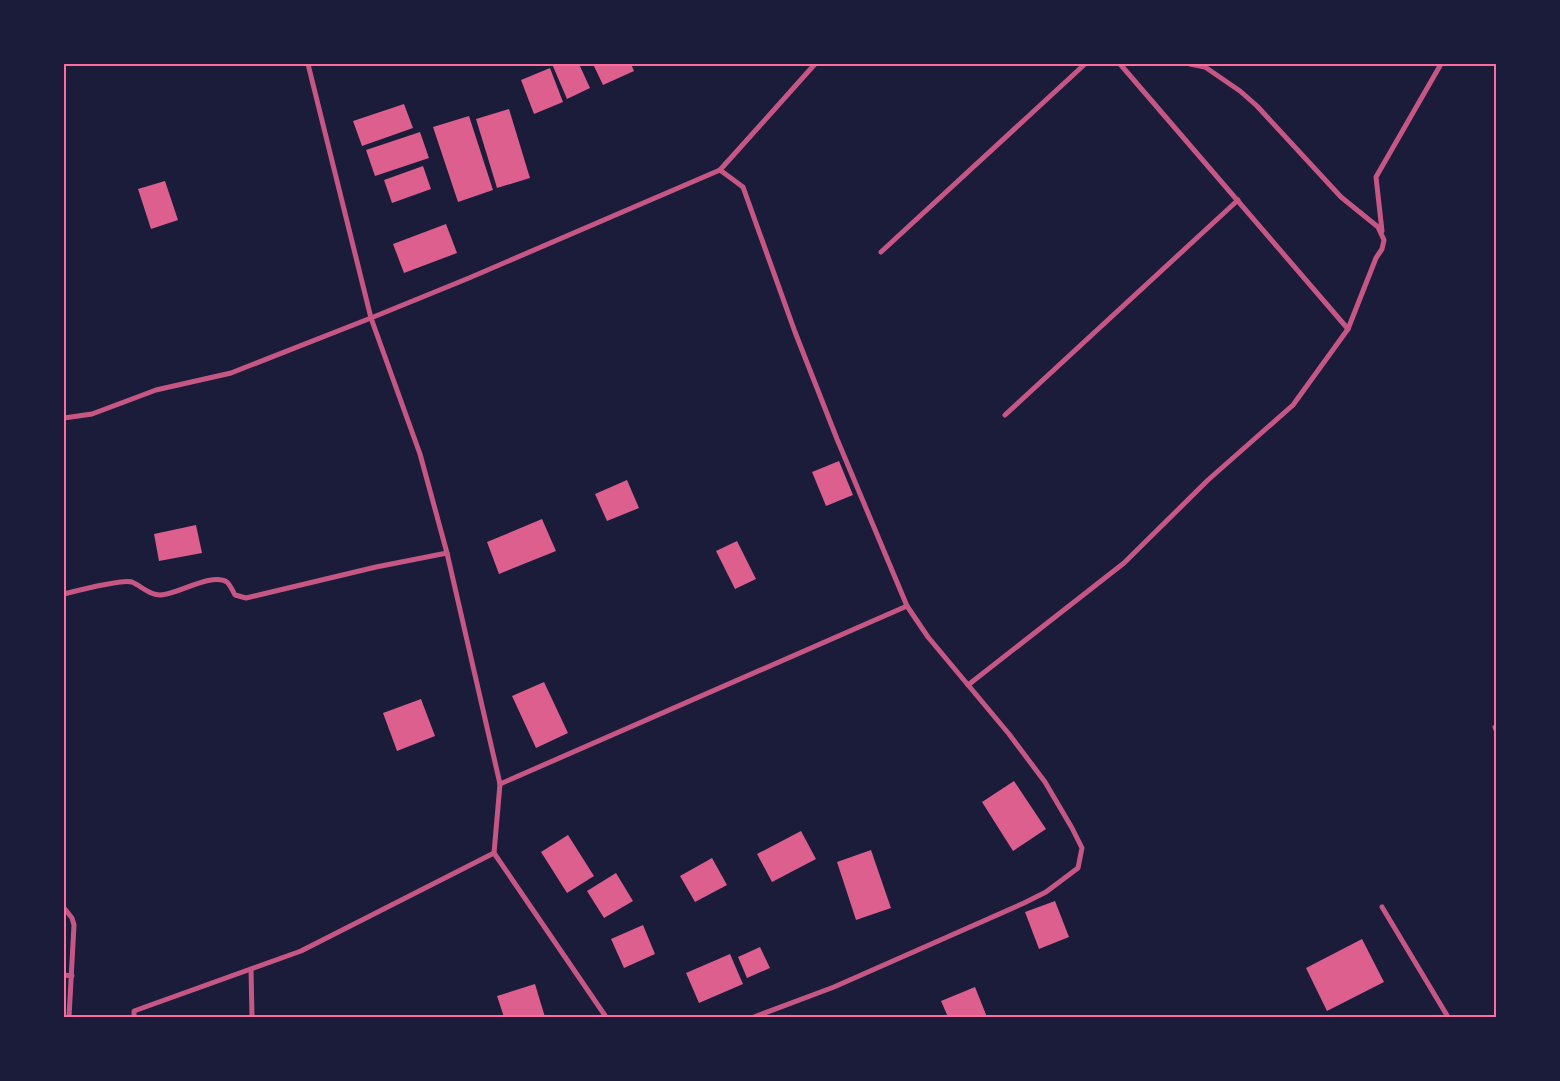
<svg xmlns="http://www.w3.org/2000/svg" width="1560" height="1081" viewBox="0 0 1560 1081" font-family="'Archivo Narrow',sans-serif">
	<style>
		.building { fill: #dd5f8e }
		.lines { fill: none; stroke-linecap: round; stroke-linejoin: round }
		.minor { stroke: #c65784; stroke-width: 5 }
		.neatline { fill: none; stroke: #ff6b9d; stroke-width: 2 }
	</style>
	<rect width="100%" height="100%" fill="#1b1b3a"/>
	<!-- building -->
	<g class="building">
		<polygon points="552,64 579,64 590,88 567,99"/>
		<polygon points="593,64 631,64 634,71 603,85"/>
		<polygon points="550,68 563,102 534,114 521,80"/>
		<polygon points="404,104 413,128 362,146 353,121"/>
		<polygon points="509,109 530,178 497,188 476,119"/>
		<polygon points="469,116 493,190 458,202 433,127"/>
		<polygon points="420,132 429,158 375,176 366,150"/>
		<polygon points="423,166 431,189 392,203 384,180"/>
		<polygon points="165,181 178,220 151,229 138,189"/>
		<polygon points="446,224 457,253 404,273 393,244"/>
		<polygon points="839,461 853,495 826,506 812,472"/>
		<polygon points="627,480 639,508 607,521 595,494"/>
		<polygon points="542,519 556,551 499,574 487,542"/>
		<polygon points="196,525 202,553 159,561 154,534"/>
		<polygon points="737,541 756,579 735,589 716,551"/>
		<polygon points="544,682 568,733 536,748 512,696"/>
		<polygon points="421,699 435,736 397,751 383,713"/>
		<polygon points="1014,781 1046,829 1013,851 982,802"/>
		<polygon points="801,831 816,859 772,882 757,854"/>
		<polygon points="568,835 594,876 567,893 541,852"/>
		<polygon points="871,850 891,908 856,920 837,862"/>
		<polygon points="712,858 727,885 695,902 680,876"/>
		<polygon points="616,873 633,901 604,918 587,891"/>
		<polygon points="1055,901 1069,937 1039,949 1025,912"/>
		<polygon points="643,925 655,954 624,968 611,939"/>
		<polygon points="1362,939 1384,982 1327,1011 1306,968"/>
		<polygon points="760,947 770,968 747,978 738,957"/>
		<polygon points="730,954 743,984 699,1003 686,973"/>
		<polygon points="535,984 545,1017 504,1017 497,996"/>
		<polygon points="975,987 987,1017 948,1017 941,1001"/>
	</g>
	<g class="lines">
		<!-- minor -->
		<g class="minor">
			<polyline points="308,64 371,318 420,454 447,553 500,784 494,853 606,1017"/>
			<polyline points="1120,64 1348,329"/>
			<polyline points="720,170 743,187 795,332 837,439 907,606 928,637 1009,734 1045,782 1072,828 1082,848 1078,868 1046,892 1024,903 834,987 754,1017"/>
			<polyline points="1382,231 1376,177 1441,64"/>
			<polyline points="881,252 1085,64"/>
			<polyline points="1005,415 1238,200"/>
			<polyline points="64,418 92,414 156,390 231,373 371,318 469,278 720,170 815,64"/>
			<path d="M 64,594 C 76,591 122,579 132,582 C 141,586 149,595 160,595 C 177,595 211,572 227,582 C 230,585 233,591 235,595 L 246,598 L 376,567 L 447,553"/>
			<polyline points="968,685 1124,563 1208,480 1293,405 1348,329 1376,258 1382,249 1384,240 1378,227 1341,197 1257,106 1240,91 1205,67 1190,64"/>
			<polyline points="1495,727 1496,730"/>
			<polyline points="500,784 907,606"/>
			<polyline points="1382,907 1448,1017"/>
			<polyline points="64,908 72,918 74,925 69,1017"/>
			<polyline points="251,969 252,1017"/>
			<polyline points="64,975 72,976"/>
			<polyline points="134,1017 134,1011 301,951 494,853"/>
		</g>
	</g>
	<!-- border -->
	<rect width="1560" height="1081" fill="none" stroke="#1b1b3a" stroke-width="130"/>
	<rect x="65" y="65" width="1430" height="951" class="neatline"/>
</svg>
